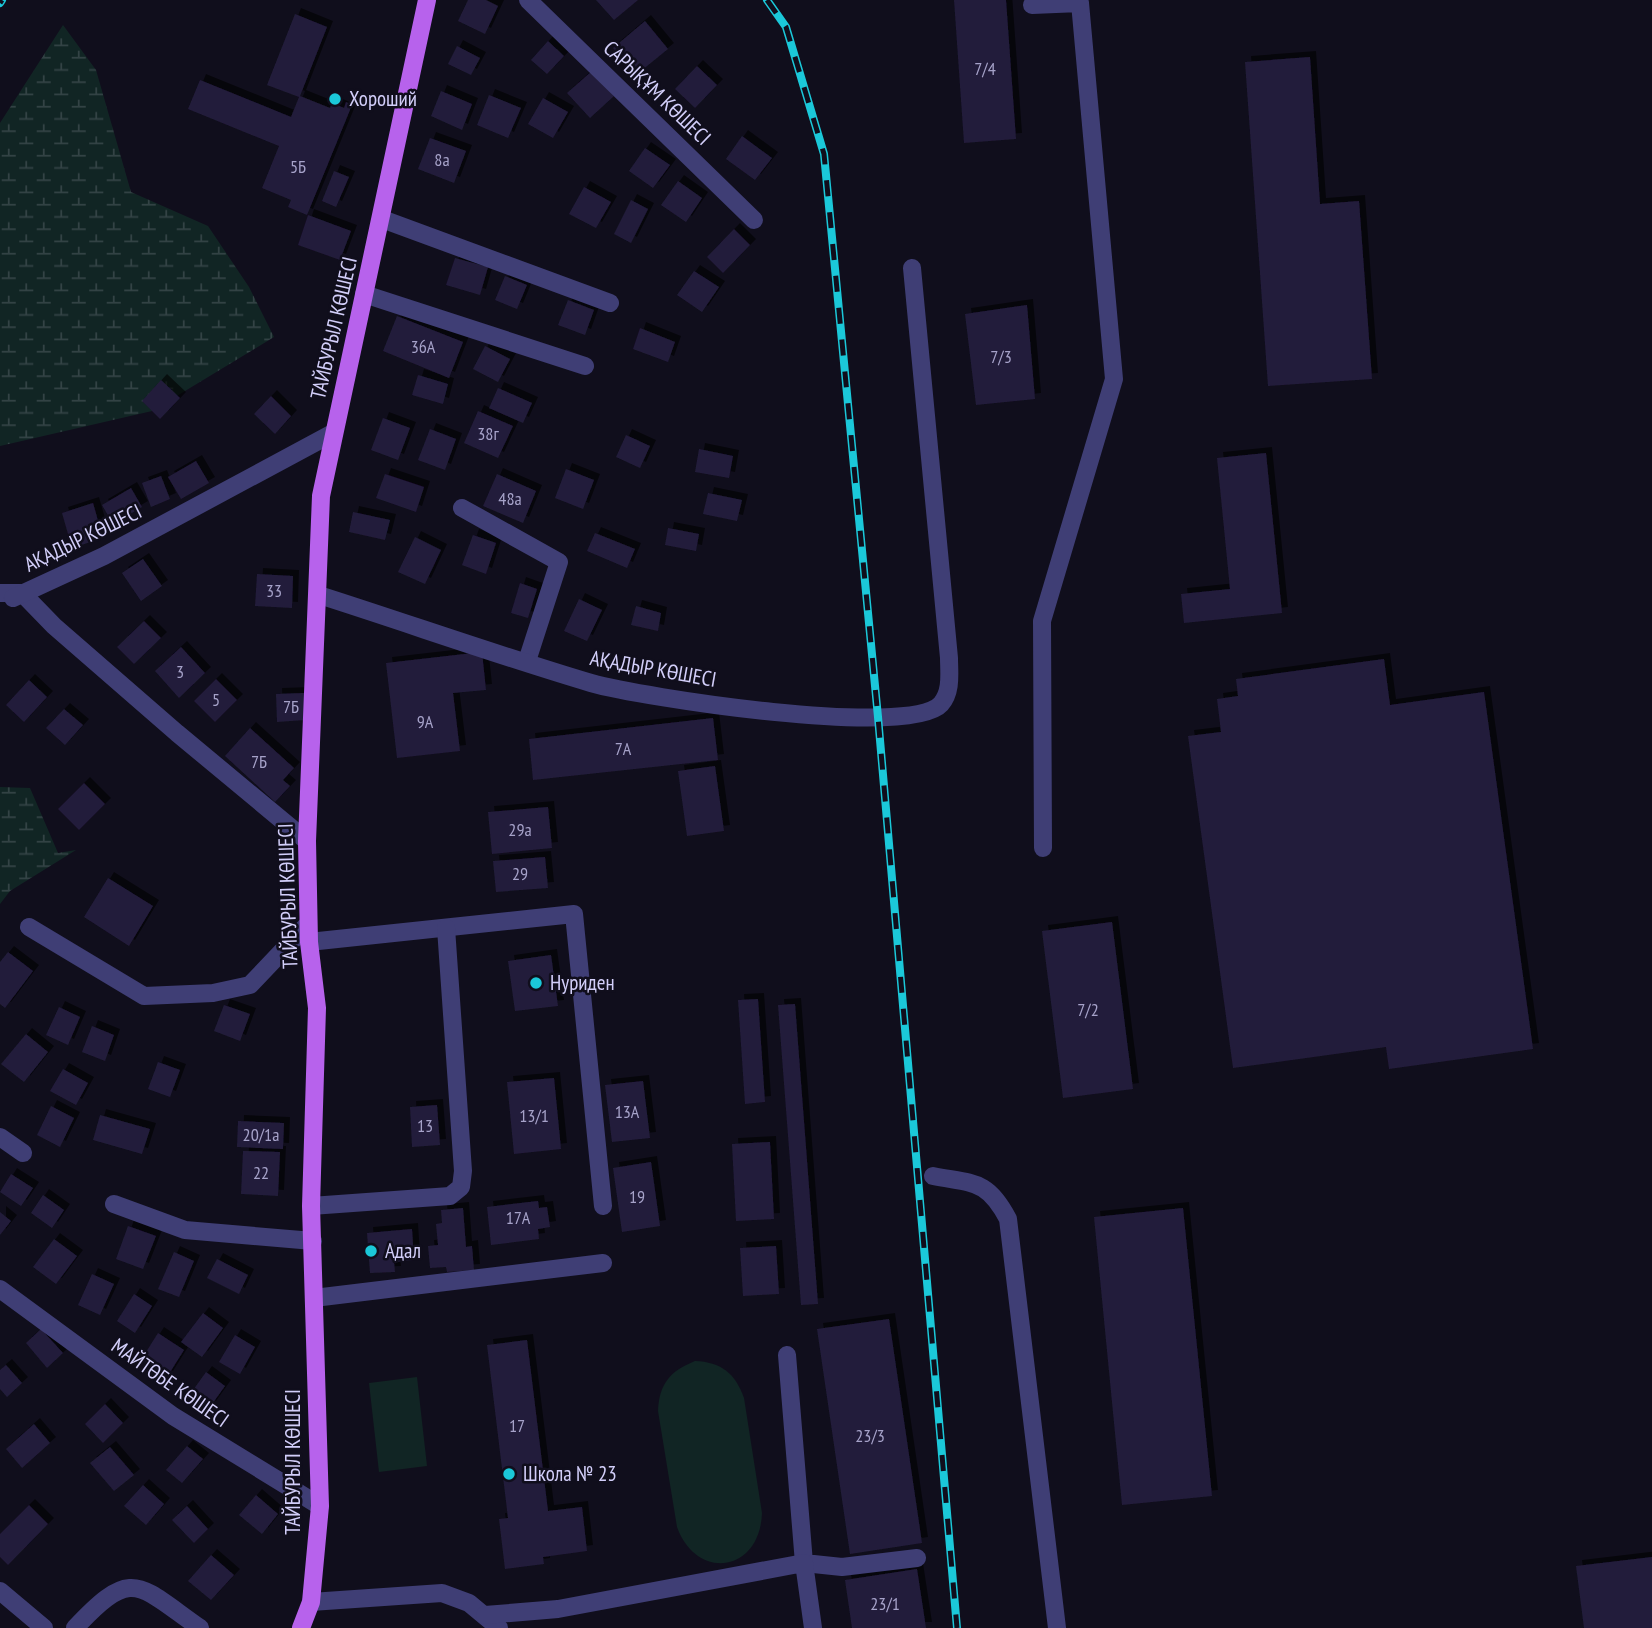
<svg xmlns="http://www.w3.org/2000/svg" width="1652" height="1628" viewBox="0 0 1652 1628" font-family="'PT Sans Narrow',sans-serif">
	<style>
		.wetland { fill: url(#wetland-marsh) }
		.pitch { fill: #112524 }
		.building { fill: #221c3a; filter: url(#shadow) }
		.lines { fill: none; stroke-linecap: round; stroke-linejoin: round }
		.minor { stroke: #3f3e75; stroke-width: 18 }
		.major { stroke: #b762ec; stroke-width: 18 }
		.rail-casing { stroke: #1bc8d9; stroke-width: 8 }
		.rail { stroke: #100e1c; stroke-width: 5; stroke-dasharray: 16; stroke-linecap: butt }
		.poi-dot { fill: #1bc8d9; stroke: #100e1c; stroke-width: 2.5 }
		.labels { text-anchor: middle; stroke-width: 5; stroke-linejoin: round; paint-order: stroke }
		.number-label { font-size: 18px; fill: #a6a2c9 }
		.street-label { font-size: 21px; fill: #d2cef9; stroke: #100e1c }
		.poi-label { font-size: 21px; fill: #d2cef9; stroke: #100e1c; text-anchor: start }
	</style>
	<defs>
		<pattern id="wetland-marsh" width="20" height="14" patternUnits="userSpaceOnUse" patternTransform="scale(1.75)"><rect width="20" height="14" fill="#112524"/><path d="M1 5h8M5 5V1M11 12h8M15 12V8" fill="none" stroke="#334345"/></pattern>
		<filter id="shadow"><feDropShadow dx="6" dy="-6" stdDeviation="0" flood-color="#0009"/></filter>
	</defs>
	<rect width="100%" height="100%" fill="#100e1c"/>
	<!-- wetland -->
	<g class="wetland">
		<polygon points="63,25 96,70 131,192 208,226 249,287 274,337 152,411 0,446 0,123"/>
		<polygon points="0,787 30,788 58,853 76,850 10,891 0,904"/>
	</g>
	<!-- pitch -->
	<g class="pitch">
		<path d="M 695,1361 C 721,1362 735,1373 744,1398 L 762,1513 C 760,1572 697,1582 677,1527 L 658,1411 C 659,1384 670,1371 695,1361 Z"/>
		<polygon points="417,1377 427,1466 379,1472 369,1383"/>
	</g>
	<!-- building -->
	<g class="building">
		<polygon points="468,0 486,0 498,6 485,34 458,21"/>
		<polygon points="596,0 638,0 614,20"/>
		<polygon points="954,0 1006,0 1016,139 964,143"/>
		<polygon points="295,14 327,27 300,96 330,108 332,103 344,108 346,102 352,105 307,215 288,207 291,200 262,188 279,146 188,109 200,80 291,117 299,97 267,85"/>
		<polygon points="645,21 668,49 636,75 613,48"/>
		<polygon points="548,41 564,56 547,74 531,60"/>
		<polygon points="457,46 480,58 471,75 448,64"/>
		<polygon points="1310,57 1320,204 1359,201 1372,379 1268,386 1245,62"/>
		<polygon points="697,66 717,85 695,108 675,89"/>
		<polygon points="592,71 614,96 590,118 567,93"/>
		<polygon points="441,91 472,104 462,130 431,116"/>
		<polygon points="489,95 521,108 508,138 477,125"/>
		<polygon points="543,98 568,112 553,138 528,124"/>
		<polygon points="742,136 772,158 755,180 726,159"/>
		<polygon points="430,138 466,151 454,183 418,169"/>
		<polygon points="645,148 670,165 653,188 629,171"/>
		<polygon points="334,171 349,177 336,207 322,201"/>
		<polygon points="678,181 702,198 686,222 661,205"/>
		<polygon points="584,187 611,202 596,228 569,214"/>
		<polygon points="631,200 648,209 631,243 614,234"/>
		<polygon points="308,215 351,231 340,260 298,245"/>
		<polygon points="734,229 750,245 723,273 707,257"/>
		<polygon points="455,258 488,267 480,295 446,285"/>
		<polygon points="694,271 719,287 702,312 677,295"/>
		<polygon points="505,276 527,285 517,309 495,300"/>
		<polygon points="568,300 594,310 585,335 558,325"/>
		<polygon points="1027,305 1035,399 976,405 965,314"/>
		<polygon points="397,316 463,342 449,378 383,351"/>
		<polygon points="640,328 675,342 668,362 633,349"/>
		<polygon points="485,346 510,359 498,382 473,369"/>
		<polygon points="418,375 448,384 443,404 412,395"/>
		<polygon points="161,380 180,398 160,419 142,401"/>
		<polygon points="498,388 532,403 523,423 489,408"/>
		<polygon points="271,396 291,416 275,434 254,414"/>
		<polygon points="478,411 513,426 498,458 464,443"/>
		<polygon points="383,418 410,428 398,460 371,450"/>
		<polygon points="430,429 456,439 445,470 418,460"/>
		<polygon points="626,435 650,446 640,468 616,457"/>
		<polygon points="699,449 733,456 729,478 695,472"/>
		<polygon points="1266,453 1282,613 1184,623 1181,594 1230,589 1217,458"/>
		<polygon points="196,461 209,483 181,499 168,477"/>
		<polygon points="566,469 594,480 583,509 555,498"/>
		<polygon points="385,474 424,487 416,512 376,498"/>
		<polygon points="497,474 536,491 523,523 483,506"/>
		<polygon points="161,476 170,499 151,507 142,483"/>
		<polygon points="131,488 142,507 113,524 102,505"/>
		<polygon points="708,493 742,500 737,521 703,514"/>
		<polygon points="93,503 103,538 72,548 62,513"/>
		<polygon points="353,512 390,520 385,540 349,532"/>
		<polygon points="668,528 699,534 696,551 665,545"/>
		<polygon points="595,533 635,549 627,568 587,551"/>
		<polygon points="473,535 496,543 486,574 462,565"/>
		<polygon points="415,537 441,550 425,584 398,572"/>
		<polygon points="143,559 162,586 141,601 122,573"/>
		<polygon points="257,574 293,576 292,608 255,606"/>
		<polygon points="520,583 537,589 528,618 511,613"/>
		<polygon points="579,599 602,610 587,641 564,631"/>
		<polygon points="636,606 661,613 658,631 631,625"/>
		<polygon points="144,621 161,638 134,664 117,647"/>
		<polygon points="181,647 205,673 179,698 155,671"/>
		<polygon points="482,652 486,690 453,693 460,751 397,758 386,663"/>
		<polygon points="1384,659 1390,705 1484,692 1533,1049 1389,1069 1386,1047 1233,1068 1188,736 1221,732 1217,699 1238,696 1236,679"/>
		<polygon points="216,679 237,700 215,722 194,701"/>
		<polygon points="29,680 47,697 24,722 6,705"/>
		<polygon points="304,693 305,720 277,722 276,694"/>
		<polygon points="64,709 83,725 65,745 46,728"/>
		<polygon points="713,718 718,760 533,780 529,739"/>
		<polygon points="250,728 294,768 283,780 290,786 275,802 225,756"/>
		<polygon points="715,766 724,831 687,836 678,771"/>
		<polygon points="84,783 105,804 79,830 58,809"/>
		<polygon points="548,807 552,848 492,854 488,812"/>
		<polygon points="545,857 548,888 496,892 493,861"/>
		<polygon points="108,878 153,906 129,946 84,917"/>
		<polygon points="1112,922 1133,1089 1063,1098 1042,931"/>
		<polygon points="8,952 33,971 5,1008 0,1004 0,962"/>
		<polygon points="551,955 558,1006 515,1011 508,961"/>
		<polygon points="758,999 765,1102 745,1104 738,1000"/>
		<polygon points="795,1004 818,1304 801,1305 778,1005"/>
		<polygon points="224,1005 250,1014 240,1041 214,1031"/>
		<polygon points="59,1007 80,1017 68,1045 46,1035"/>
		<polygon points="92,1026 114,1035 105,1061 82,1052"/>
		<polygon points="26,1034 48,1052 24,1082 1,1064"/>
		<polygon points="158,1062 180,1070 170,1097 148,1089"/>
		<polygon points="63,1069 88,1083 76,1105 50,1091"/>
		<polygon points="554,1078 561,1149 514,1154 507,1082"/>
		<polygon points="643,1081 650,1138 612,1142 605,1085"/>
		<polygon points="437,1105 440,1145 412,1147 410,1107"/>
		<polygon points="51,1106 74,1118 60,1147 37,1135"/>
		<polygon points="100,1115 150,1129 142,1154 93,1140"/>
		<polygon points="238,1121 284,1123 283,1149 237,1147"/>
		<polygon points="770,1142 774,1219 736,1221 732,1144"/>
		<polygon points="243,1151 280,1152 278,1196 241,1194"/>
		<polygon points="651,1162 660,1226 622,1232 613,1168"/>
		<polygon points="11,1174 33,1188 21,1206 0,1192"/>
		<polygon points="43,1195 64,1210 52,1228 31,1213"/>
		<polygon points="538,1201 539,1208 547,1207 550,1227 538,1229 539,1239 491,1245 487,1207"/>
		<polygon points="463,1208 466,1247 472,1246 474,1270 447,1272 446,1267 430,1268 428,1246 438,1245 436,1224 442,1223 441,1210"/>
		<polygon points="1183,1208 1212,1496 1122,1505 1094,1217"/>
		<polygon points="0,1212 11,1221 0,1235"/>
		<polygon points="128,1226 156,1236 143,1269 116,1259"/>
		<polygon points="412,1229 414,1260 394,1262 395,1272 370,1273 367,1233"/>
		<polygon points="54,1239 77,1256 56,1284 33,1267"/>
		<polygon points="776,1246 779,1294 743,1296 740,1248"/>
		<polygon points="174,1252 194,1261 179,1297 158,1289"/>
		<polygon points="217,1259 248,1275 239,1294 207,1278"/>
		<polygon points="92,1274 114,1284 100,1315 78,1305"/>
		<polygon points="134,1294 152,1306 135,1333 117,1321"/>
		<polygon points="203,1313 223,1328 202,1357 181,1342"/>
		<polygon points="889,1319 922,1543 850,1554 817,1329"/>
		<polygon points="41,1329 63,1353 47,1368 26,1343"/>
		<polygon points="158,1333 184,1350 167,1377 141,1360"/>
		<polygon points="235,1335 255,1347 240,1374 219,1362"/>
		<polygon points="527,1340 548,1511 582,1507 587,1551 543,1557 544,1564 505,1569 499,1519 508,1518 487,1345"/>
		<polygon points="6,1365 22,1383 7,1397 0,1389 0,1370"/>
		<polygon points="206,1372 225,1386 210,1407 191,1393"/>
		<polygon points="105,1404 123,1423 103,1443 85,1424"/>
		<polygon points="34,1424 50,1443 22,1468 6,1449"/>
		<polygon points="187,1446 203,1459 182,1483 166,1470"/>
		<polygon points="110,1447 134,1475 114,1491 90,1463"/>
		<polygon points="143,1485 164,1504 146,1525 124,1506"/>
		<polygon points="256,1495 278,1514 262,1534 239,1515"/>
		<polygon points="29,1505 48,1524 8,1565 0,1557 0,1534"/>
		<polygon points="187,1506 208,1529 194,1543 172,1520"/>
		<polygon points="211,1555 234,1575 211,1600 188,1581"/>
		<polygon points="1652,1557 1652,1628 1584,1628 1576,1566"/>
		<polygon points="917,1569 926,1628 852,1628 845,1580"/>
	</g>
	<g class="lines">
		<!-- minor -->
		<g class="minor">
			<polyline points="528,0 754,220"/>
			<polyline points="1032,5 1080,3 1114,379 1042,621 1043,848"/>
			<polyline points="382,219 610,303"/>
			<polyline points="364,294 585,366"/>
			<polyline points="462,508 559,562 527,661"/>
			<polyline points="0,593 22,593 54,626 177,733 307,841"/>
			<path d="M 319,595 C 410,624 500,656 591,683 C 640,697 910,739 941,704 C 952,691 949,673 949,658 L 912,268"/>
			<polyline points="13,598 104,556 333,433"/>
			<polyline points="29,927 144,996 213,993 250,985 308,924"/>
			<polyline points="309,942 574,914 603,1206"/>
			<polyline points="0,1137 23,1153"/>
			<path d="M 933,1176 C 973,1184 987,1179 1008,1219 L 1057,1628"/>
			<polyline points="114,1204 185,1230 313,1241"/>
			<polyline points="311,1206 450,1196 461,1187 463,1171 446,928"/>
			<polyline points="0,1289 173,1416 320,1506"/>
			<polyline points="314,1298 603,1263"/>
			<polyline points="787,1355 804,1563 842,1567 917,1558"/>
			<polyline points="0,1591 44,1628"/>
			<polyline points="311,1602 442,1593 469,1603 499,1628"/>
			<polyline points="485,1615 558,1609 804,1563 813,1628"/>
			<path d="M 75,1628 C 133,1566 137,1584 200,1628"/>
		</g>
		<!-- major -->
		<polyline class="major" points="301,1628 311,1602 320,1506 311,1206 317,1008 309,942 307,841 321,496 427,0"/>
		<!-- rail casing -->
		<g class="rail-casing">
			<g id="rail">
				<polyline points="767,0 786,27 824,154 878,717 957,1628"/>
				<polyline points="0,3 2,0"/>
			</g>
		</g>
		<!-- rail -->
		<use href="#rail" class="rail"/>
	</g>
	<!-- markers -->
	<g class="poi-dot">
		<circle cx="335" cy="99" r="7"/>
		<circle cx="536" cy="983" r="7"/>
		<circle cx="371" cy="1251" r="7"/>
		<circle cx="509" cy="1474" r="7"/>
	</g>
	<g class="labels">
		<!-- number labels -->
		<g class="number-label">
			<text x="985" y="75">7/4</text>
			<text x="442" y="166">8а</text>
			<text x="298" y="173">5Б</text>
			<text x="423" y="353">36А</text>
			<text x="1001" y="363">7/3</text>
			<text x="488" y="440">38г</text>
			<text x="510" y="505">48а</text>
			<text x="274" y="597">33</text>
			<text x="180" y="678">3</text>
			<text x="216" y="706">5</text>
			<text x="291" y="713">7Б</text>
			<text x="425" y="728">9А</text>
			<text x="623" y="755">7А</text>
			<text x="259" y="768">7Б</text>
			<text x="520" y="836">29а</text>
			<text x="520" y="880">29</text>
			<text x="1088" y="1016">7/2</text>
			<text x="627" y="1118">13А</text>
			<text x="534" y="1122">13/1</text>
			<text x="425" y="1132">13</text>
			<text x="261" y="1141">20/1а</text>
			<text x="261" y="1179">22</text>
			<text x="637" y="1203">19</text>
			<text x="518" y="1224">17А</text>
			<text x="517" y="1432">17</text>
			<text x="870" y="1442">23/3</text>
			<text x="885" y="1610">23/1</text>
		</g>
		<!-- street labels -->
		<g class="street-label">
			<text transform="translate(657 93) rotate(44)" y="7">САРЫҚҰМ КӨШЕСІ</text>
			<text transform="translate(334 328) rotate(-77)" y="7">ТАЙБУРЫЛ КӨШЕСІ</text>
			<text transform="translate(83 538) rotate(-26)" y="7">АҚАДЫР КӨШЕСІ</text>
			<text transform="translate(653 669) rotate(10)" y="7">АҚАДЫР КӨШЕСІ</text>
			<text transform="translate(288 896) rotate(-92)" y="7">ТАЙБУРЫЛ КӨШЕСІ</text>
			<text transform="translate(170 1383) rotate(35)" y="7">МАЙТӨБЕ КӨШЕСІ</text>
			<text transform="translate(293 1462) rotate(-90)" y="7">ТАЙБУРЫЛ КӨШЕСІ</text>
		</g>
		<!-- poi labels -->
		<g class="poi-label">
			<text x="349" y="106">Хороший</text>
			<text x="550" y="990">Нуриден</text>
			<text x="385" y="1258">Адал</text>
			<text x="523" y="1481">Школа № 23</text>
		</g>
	</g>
</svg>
